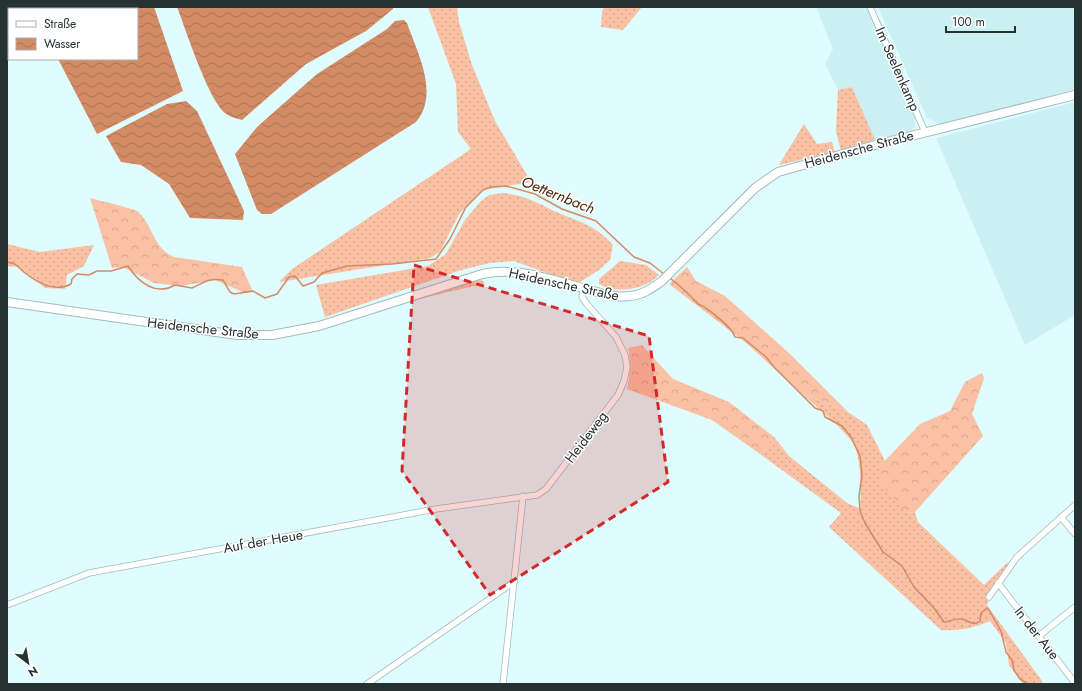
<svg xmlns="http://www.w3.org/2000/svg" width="1082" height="691" viewBox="0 0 1082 691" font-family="Jost,sans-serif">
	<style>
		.built { fill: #cbf0f4 }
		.grass { fill: url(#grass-dots) }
		.forest { fill: url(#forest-crowns) }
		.water { fill: url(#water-waves) }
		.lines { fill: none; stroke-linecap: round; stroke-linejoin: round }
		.stream { stroke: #d38b66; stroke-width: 1.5 }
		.minor-casing { stroke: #a1bcbf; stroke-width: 7 }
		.secondary-casing { stroke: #a1bcbf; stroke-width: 10 }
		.minor { stroke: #fff; stroke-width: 5.5 }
		.secondary { stroke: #fff; stroke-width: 8 }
		.marked { fill: #d62828; fill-opacity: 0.2; stroke: #d62828; stroke-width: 3; stroke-dasharray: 8 5; stroke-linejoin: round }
		.labels { text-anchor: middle; stroke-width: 3; stroke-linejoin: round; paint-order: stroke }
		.street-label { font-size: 14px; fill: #263132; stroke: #fff }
		.water-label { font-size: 15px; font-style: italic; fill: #522408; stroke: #fff }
	</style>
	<defs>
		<pattern id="grass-dots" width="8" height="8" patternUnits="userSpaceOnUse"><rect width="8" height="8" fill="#fac1a5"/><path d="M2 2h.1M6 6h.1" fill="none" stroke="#d6a68e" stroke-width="1.8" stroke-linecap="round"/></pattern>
		<pattern id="forest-crowns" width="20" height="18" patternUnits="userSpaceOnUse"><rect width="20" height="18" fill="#fac1a5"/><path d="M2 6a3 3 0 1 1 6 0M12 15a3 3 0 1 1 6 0" fill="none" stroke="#d6a68e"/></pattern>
		<pattern id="water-waves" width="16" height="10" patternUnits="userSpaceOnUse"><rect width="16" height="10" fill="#d38b66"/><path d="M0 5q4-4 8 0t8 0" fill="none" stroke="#ab7255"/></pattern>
	</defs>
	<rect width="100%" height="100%" fill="#dffcff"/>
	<!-- built -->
	<g class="built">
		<polygon points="816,7 867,7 915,118 915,126 911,132 875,140 852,87 838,90 825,64 833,49"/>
		<polygon points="878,7 1073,7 1075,12 1075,90 940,124 927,118"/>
		<polygon points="1075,102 1075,315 1025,345 936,138"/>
	</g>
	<!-- grass -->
	<g class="grass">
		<polygon points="428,7 457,7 459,22 472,65 495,121 531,182 483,190 459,214 440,252 430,258 279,282 292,269 471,149 458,132 456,84"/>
		<polygon points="604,7 642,7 623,30 601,27 602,12"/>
		<polygon points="852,87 875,140 841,151 836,131 838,90"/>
		<polygon points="804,124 817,144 832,142 835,152 779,165"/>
		<path d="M 503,193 C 531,196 541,206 566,216 C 586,224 598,228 613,245 L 610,260 L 599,270 L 577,284 L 514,261 L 490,263 L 461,270 L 325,317 L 316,285 L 428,266 L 446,254 L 465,220 L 481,201 L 489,195 Z"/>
		<polygon points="7,244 40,252 94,245 84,266 67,275 65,289 45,288 18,267 7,266"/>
		<path d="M 620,261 L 646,265 L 659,275 C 644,290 617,294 599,284 L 599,279 Z"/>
		<polygon points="469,273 486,283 419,299 400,296"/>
		<path d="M 801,393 L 848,412 L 867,425 L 885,461 L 879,467 L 906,513 L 915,512 L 918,522 L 984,585 L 1008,562 L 1008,567 L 992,589 L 987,605 L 1042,681 L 1041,684 L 1023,684 L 1009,665 L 1006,643 L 990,621 C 974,628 959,631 941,630 L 829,527 L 841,513 L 760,454 L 774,437 L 789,456 L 847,503 L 861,509 C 860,489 862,466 855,447 C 851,435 812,403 801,393 Z"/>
	</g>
	<!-- forest -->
	<g class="forest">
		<path d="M 90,198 C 99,201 131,207 138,212 C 154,226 152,247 174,257 L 242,267 L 253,292 L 245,293 L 215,280 L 181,286 L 154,283 L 123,267 L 112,268 Z"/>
		<polygon points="687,267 696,281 725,296 790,354 848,412 801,393 745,342 669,284"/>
		<path d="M 642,345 L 673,379 L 729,402 L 774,437 L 760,454 L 712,420 L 627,389 C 630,375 631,362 628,348 Z"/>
		<polygon points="982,373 984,378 972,414 983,436 915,512 906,513 881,483 879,467 920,424 950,411 965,382"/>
	</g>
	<!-- water -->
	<g class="water">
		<polygon points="32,7 154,7 183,91 97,134 58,59 137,59 137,9 33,9"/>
		<path d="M 177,7 L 393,7 L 393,9 L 366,31 L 306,64 L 242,120 C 235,118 230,117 225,113 C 208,99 186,30 177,7 Z"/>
		<path d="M 404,20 L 407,23 C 417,52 440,94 416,122 L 271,214 L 262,214 L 257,210 L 235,154 L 257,127 L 317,74 L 387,29 L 395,21 Z"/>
		<polygon points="186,101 197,111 244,211 243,220 190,218 169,184 141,165 121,162 106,136 167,104"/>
	</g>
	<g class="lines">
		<!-- stream -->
		<g class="stream">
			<path d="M 7,262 C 19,264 17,267 25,273 C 38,283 55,293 71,284 L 72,279 L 77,274 L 89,275 L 97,271 L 111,271 L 128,266 C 139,283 156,296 175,285 L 192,288 C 205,282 208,278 223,280 L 230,292 L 234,294 L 253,291 L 265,298 L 277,294 L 289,277 L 295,276 L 303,286 L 314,282 L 322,273 L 347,266 L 392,264 L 436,259 L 450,239 L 466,207 L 483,190 L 491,187 L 506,186 L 535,194 L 562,209 L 596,221 L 634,257 L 650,263 L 664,274"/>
			<path d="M 670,278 C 680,286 688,293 696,302 C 698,305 703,306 706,308 C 715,315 732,327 735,337 L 743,338 L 766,357 L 774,367 L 815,408 L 823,411 L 825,417 L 842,426 L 851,437 L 860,456 L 862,475 L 859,496 L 860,511 L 865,523 L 883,552 L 902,566 L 914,587 L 934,608 L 944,622 C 950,622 955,618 961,619 C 969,620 973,627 980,621 L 981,613 L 987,608 L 989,610 L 1001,631 L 1006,652 L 1012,660 L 1014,670 L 1020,679 L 1028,684"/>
		</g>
		<!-- minor casing -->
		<g class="minor-casing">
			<g id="minor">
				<polyline points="870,7 925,132"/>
				<polyline points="1061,517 1075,534"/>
				<polyline points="998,583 1075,683"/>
				<polyline points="989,597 1017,557 1075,505"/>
				<polyline points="7,605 89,573 436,509 537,495 546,489 618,395 624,381 627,367 625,355 616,337 586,303 582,297 583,288"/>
				<polyline points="1040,635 1075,607"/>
				<polyline points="367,684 514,582"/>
				<polyline points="503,684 523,496"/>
			</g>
		</g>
		<!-- secondary casing -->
		<g class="secondary-casing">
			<path id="secondary" d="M 7,302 L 237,335 L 272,335 L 319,326 L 479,275 C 516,265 555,281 590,290 C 603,294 616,298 630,296 C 643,295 652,288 662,281 L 755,188 L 778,172 L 879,144 L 1075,95"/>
		</g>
		<!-- minor -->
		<use href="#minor" class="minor"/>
		<!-- secondary -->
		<use href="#secondary" class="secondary"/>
	</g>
	<!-- marked area -->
	<path class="marked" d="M 414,265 L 649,336 L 668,482 L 490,595 L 402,471 Z"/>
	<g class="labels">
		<!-- street labels -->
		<g class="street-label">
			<text transform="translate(898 69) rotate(66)" y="5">Im Seelenkamp</text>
			<text transform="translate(859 149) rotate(-15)" y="5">Heidensche Straße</text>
			<text transform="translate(564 284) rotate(12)" y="5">Heidensche Straße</text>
			<text transform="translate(203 328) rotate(6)" y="5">Heidensche Straße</text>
			<text transform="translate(586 437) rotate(-53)" y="5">Heideweg</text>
			<text transform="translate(263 541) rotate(-10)" y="5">Auf der Heue</text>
			<text transform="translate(1037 633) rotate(52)" y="5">In der Aue</text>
		</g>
		<!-- water labels -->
		<g class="water-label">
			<text transform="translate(558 195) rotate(22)" y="5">Oetternbach</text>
		</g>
	</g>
	<!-- border -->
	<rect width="1082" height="691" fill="none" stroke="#263132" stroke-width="16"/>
	<!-- legend -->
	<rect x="8" y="8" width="130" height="52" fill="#ffffff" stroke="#a8adad"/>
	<rect x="16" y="21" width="20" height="6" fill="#ffffff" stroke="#a8adad"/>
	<text x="44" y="28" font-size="12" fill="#263132">Straße</text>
	<rect x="16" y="38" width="20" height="12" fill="url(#water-waves)" stroke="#a8adad"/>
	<text x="44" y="48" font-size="12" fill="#263132">Wasser</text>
	<!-- north arrow -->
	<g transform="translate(28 663) rotate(149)" stroke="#ffffff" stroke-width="3" paint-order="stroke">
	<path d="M0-3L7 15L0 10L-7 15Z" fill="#263132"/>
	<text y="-6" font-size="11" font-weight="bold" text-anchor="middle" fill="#263132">N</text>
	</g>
	<!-- scale -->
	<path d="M946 26v6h69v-6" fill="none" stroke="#263132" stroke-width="2"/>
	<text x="952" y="26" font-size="12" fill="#263132" stroke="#ffffff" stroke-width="3" paint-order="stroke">100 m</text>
</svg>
